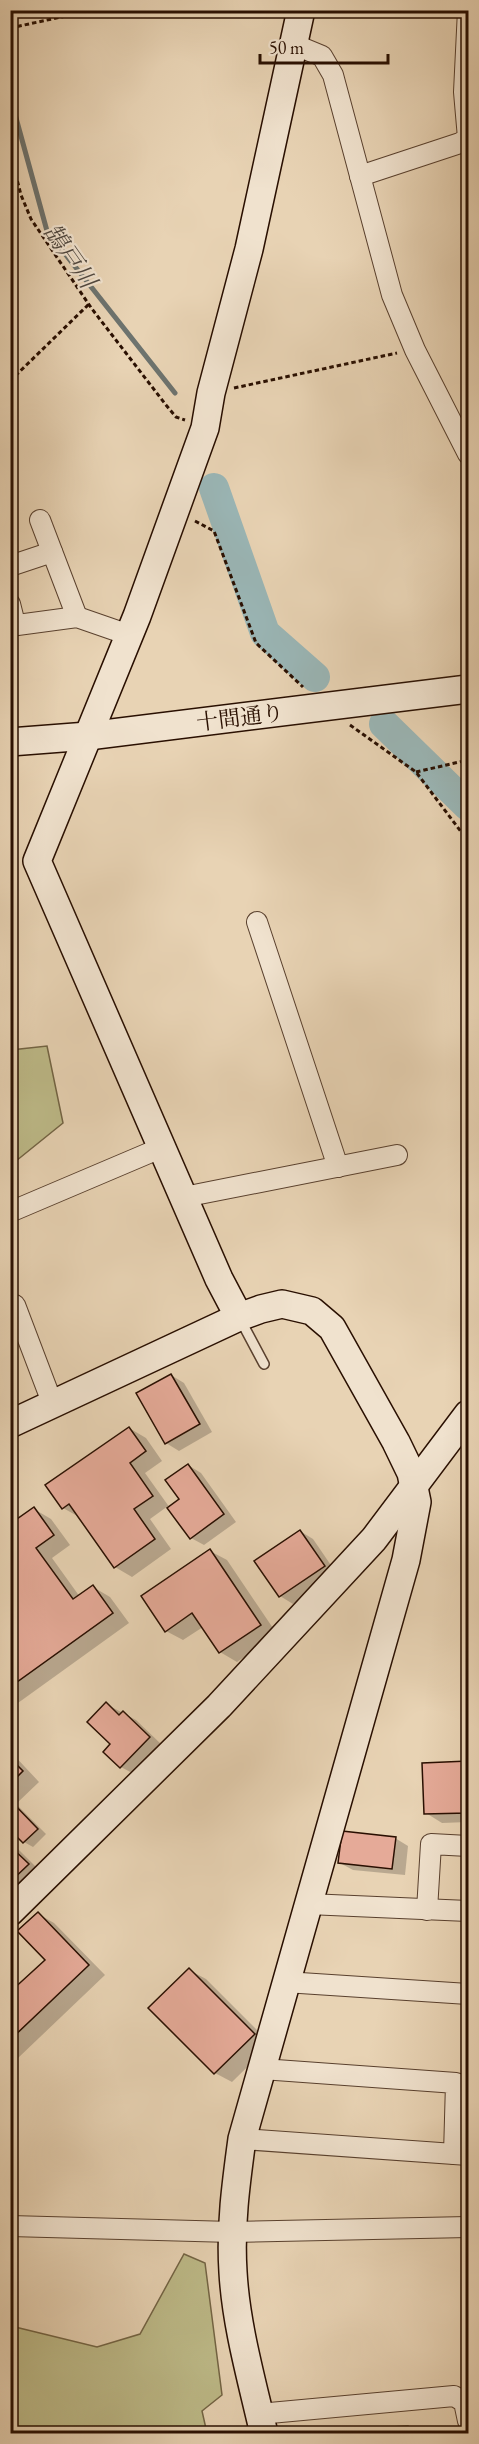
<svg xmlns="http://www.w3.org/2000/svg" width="479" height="2444" viewBox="0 0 479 2444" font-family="'EB Garamond','Noto Serif JP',serif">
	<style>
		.green { fill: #bdba88; stroke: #736444; stroke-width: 1.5 }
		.shadow { fill: #0003 }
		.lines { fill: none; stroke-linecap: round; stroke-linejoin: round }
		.stream { stroke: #6d736e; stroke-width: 5 }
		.river { stroke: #9ab6b6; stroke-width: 30 }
		.building { fill: #e5aa98; stroke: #290f01; stroke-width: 1.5 }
		.lane-casing { stroke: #59402e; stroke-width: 12 }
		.street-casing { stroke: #59402e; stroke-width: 22 }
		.secondary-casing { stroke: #290f01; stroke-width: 30 }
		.path { stroke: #290f01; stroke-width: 3; stroke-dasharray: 4.5 3; stroke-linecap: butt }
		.lane { stroke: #f0e2ce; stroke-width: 9 }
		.street { stroke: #f0e2ce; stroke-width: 20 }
		.secondary { stroke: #f0e2ce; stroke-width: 27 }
		.labels { text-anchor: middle; stroke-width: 4.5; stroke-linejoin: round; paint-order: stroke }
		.street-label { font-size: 22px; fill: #290f01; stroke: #f0e2ce }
		.water-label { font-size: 24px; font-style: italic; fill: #514940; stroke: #f0e2ce }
	</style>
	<rect width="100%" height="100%" fill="#e8d3b4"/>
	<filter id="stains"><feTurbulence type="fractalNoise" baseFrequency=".00333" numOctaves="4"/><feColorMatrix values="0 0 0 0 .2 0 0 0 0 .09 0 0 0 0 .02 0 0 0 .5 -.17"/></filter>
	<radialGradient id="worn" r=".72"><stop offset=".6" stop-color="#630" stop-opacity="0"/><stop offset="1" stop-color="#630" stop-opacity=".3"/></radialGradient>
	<!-- green -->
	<g class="green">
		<polygon points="47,1046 63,1123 11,1165 11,1050"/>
		<polygon points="184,2254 205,2263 222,2395 202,2411 207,2433 11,2433 11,2326 97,2347 140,2334"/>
		<polygon points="408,2426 409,2433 280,2433"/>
	</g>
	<!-- shadow -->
	<g class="shadow">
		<polygon points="171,1375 184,1383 212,1432 179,1451 166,1443"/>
		<polygon points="129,1428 146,1438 162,1461 145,1473 170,1508 181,1500 188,1465 201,1473 236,1522 204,1545 191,1538 168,1506 150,1519 171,1549 132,1577 115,1567 81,1518 63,1508 47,1485"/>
		<polygon points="34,1509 51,1519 70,1545 52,1558 80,1597 93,1587 110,1597 129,1623 11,1708 10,1526"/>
		<polygon points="300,1531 313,1539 337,1574 293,1604 280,1596 256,1561"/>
		<polygon points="210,1551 227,1560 277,1634 237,1662 220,1652 203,1627 183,1640 166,1631"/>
		<polygon points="106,1704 136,1720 162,1745 134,1774 121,1767 112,1744"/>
		<polygon points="10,1751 39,1782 16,1804 46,1834 33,1847 24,1842 10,1828"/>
		<polygon points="468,1763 468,1822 442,1823 426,1813 424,1764"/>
		<polygon points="395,1838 408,1846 405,1875 353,1870 340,1863"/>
		<polygon points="10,1841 44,1875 10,1908"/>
		<polygon points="38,1914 54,1923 105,1975 17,2059 10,2056 10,1994 47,1960"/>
		<polygon points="189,1970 206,1979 271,2044 232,2082 215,2073"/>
	</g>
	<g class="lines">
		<!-- stream -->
		<polyline class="stream" points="10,96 47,231 175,393"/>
		<!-- river -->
		<g class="river">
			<polyline points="214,488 265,633 315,677"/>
			<polyline points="384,724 468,806"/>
		</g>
	</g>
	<!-- building -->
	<g class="building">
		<polygon points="171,1374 200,1424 165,1444 136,1393"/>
		<polygon points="129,1427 146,1451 130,1463 153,1496 134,1509 155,1539 114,1568 69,1504 62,1509 45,1485"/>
		<polygon points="188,1464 224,1514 190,1539 167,1508 179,1499 165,1480"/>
		<polygon points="34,1507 54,1535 36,1548 73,1599 93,1585 113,1613 10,1687 10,1524"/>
		<polygon points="300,1530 325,1566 279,1597 254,1561"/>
		<polygon points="210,1549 261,1625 219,1653 192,1613 165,1632 141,1596"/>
		<polygon points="106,1702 119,1715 123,1711 150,1737 120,1768 103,1752 110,1744 87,1722"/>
		<polygon points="10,1758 23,1771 10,1784"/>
		<polygon points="468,1761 468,1813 424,1814 422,1763"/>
		<polygon points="10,1800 38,1829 23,1843 10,1830"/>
		<polygon points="342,1831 396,1837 392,1869 338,1863"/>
		<polygon points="10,1846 29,1864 10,1882"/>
		<polygon points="38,1912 89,1965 10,2040 10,1992 45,1960 17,1931"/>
		<polygon points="189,1968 255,2034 214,2074 148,2008"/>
	</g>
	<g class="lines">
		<!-- lane casing -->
		<g class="lane-casing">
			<polyline id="lane" points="240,1319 264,1364"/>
		</g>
		<!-- street casing -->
		<g class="street-casing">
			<g id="street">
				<polyline points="293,44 322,56 333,75 392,295 415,350 468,454"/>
				<polyline points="360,176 460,143 468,138 464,92 468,10"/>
				<polyline points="40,520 77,617"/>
				<polyline points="10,566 52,552"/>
				<polyline points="10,604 15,624"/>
				<polyline points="10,626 77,617 129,635"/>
				<polyline points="257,922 338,1167"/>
				<polyline points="184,1197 397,1155"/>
				<polyline points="10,1212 163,1147"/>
				<polyline points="15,1305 53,1405"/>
				<polyline points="308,1904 468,1911"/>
				<polyline points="427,1910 431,1844 468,1846"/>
				<polyline points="285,1982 468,1994"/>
				<polyline points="262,2069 456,2083 454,2154"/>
				<polyline points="242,2139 468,2155"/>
				<polyline points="10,2226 232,2232 468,2227"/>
				<polyline points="259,2414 454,2396 464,2402 468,2421"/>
			</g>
		</g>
		<!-- secondary casing -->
		<g class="secondary-casing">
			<g id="secondary">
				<polyline points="10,742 88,736 468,689"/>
				<polyline points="239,1317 219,1279 37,861 137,616 205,428 211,393 249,249 301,10"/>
				<path d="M 10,1424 L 239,1317 L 261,1309 L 282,1304 L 312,1311 L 332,1328 L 396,1442 L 411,1473 L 417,1502 L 406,1560 L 242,2139 C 236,2183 230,2227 233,2272 C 236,2326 252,2381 264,2434"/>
				<polyline points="10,1912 219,1706 374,1539 468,1414"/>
			</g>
		</g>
		<!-- path -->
		<g class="path">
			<polyline points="10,28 94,10"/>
			<polyline points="10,152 21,195 31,219 92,309 166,405 176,417 185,420"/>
			<polyline points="10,381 89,304"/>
			<polyline points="234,388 397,353"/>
			<polyline points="195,521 214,531 256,643 303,687"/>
			<polyline points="350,725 416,772 468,841"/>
			<polyline points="416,772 468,760"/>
		</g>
		<!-- lane -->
		<use href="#lane" class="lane"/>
		<!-- street -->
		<use href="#street" class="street"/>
		<!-- secondary -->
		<use href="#secondary" class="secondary"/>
	</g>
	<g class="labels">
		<!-- street labels -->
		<g class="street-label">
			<text transform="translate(240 717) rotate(-7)" y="8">十間通り</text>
		</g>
		<!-- water labels -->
		<g class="water-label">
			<text transform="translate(70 256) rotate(55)" y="8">鵠戸川</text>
		</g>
	</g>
	<!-- margin -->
	<rect width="479" height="2444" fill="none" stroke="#e8d3b4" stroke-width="36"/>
	<rect x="12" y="12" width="455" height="2420" fill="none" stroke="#290f01" stroke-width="3"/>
	<rect x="18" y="18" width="443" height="2408" fill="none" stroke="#290f01" stroke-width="1.5"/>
	<!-- scale -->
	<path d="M260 54v9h128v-9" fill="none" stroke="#290f01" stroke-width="3"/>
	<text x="269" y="54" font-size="18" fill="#290f01" stroke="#f0e2ce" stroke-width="4.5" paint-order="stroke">50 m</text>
	<rect width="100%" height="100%" filter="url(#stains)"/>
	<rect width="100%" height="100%" fill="url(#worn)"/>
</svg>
